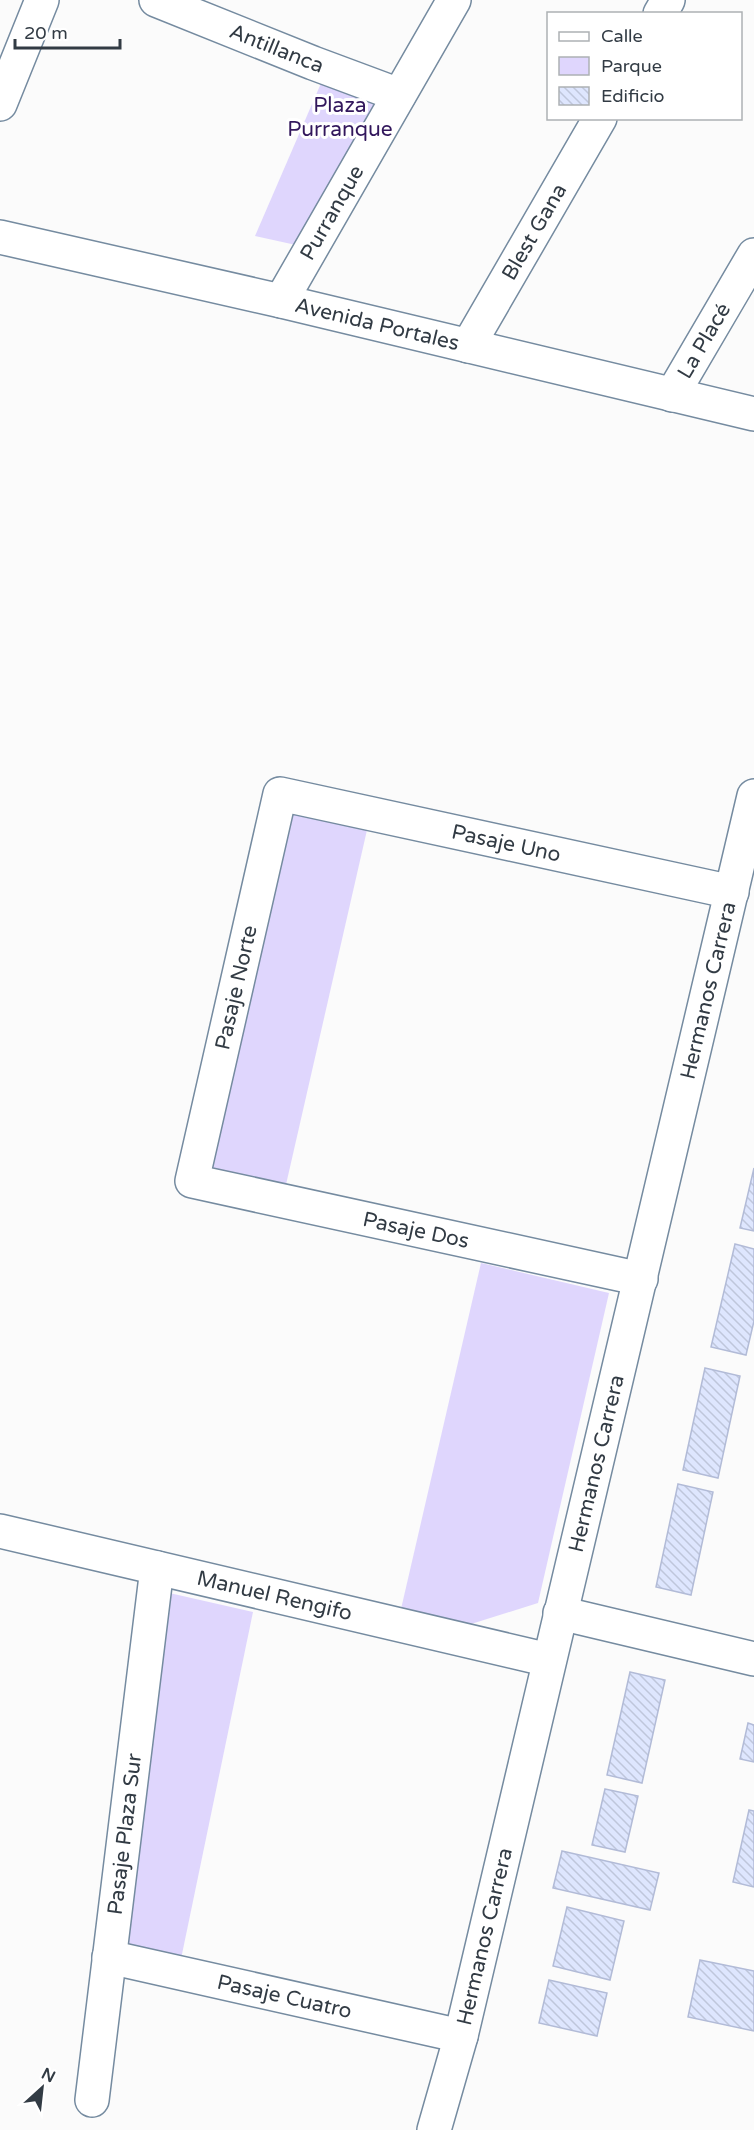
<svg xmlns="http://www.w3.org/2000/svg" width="754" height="2130" viewBox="0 0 754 2130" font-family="'Varela Round',sans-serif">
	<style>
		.green { fill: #dfd6fd }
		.building { fill: url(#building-back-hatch); stroke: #b2bbd7; stroke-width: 1.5 }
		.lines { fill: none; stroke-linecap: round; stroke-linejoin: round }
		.minor-casing { stroke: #758ba0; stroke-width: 36 }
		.major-casing { stroke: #758ba0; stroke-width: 36 }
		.minor { stroke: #fff; stroke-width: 33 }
		.major { stroke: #fff; stroke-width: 33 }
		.labels { text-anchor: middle; stroke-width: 6; stroke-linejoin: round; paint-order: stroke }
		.street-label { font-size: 21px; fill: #323b44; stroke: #fff }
		.park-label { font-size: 21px; fill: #32175c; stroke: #fff }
	</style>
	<defs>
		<pattern id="building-back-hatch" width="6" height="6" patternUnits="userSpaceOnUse" patternTransform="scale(1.5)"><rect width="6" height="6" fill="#dee6fe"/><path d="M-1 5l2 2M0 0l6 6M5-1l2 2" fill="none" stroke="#bfc6db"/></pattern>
	</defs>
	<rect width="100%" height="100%" fill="#fbfbfb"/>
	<!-- green -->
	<g class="green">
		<polygon points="325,74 385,96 305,247 255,236"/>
		<polygon points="293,813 367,830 285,1189 211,1172"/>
		<polygon points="481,1263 609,1293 538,1603 468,1625 401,1609"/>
		<polygon points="165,1592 253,1612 181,1959 121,1947"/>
	</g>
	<!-- building -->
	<g class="building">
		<polygon points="754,1168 754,1231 740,1228"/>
		<polygon points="735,1244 754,1249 754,1321 746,1355 711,1347"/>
		<polygon points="705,1368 740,1376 718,1478 683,1470"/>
		<polygon points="678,1484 713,1492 691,1595 656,1587"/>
		<polygon points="630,1672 665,1680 642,1783 607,1775"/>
		<polygon points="748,1723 754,1725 754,1762 740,1759"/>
		<polygon points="605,1789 638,1796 625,1852 592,1845"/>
		<polygon points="749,1810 754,1811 754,1887 733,1882"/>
		<polygon points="562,1851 659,1873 650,1910 553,1888"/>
		<polygon points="567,1907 624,1921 610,1980 553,1966"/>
		<polygon points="700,1960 754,1971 754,2031 688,2017"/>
		<polygon points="549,1980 607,1993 597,2036 539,2023"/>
	</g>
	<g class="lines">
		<!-- minor casing -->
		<g class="minor-casing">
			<g id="minor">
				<path id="s1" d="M 156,0 L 313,63 L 399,95"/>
				<polyline points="660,14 668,0"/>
				<polyline points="0,104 42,0"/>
				<path id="s2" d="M 281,301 L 454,0"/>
				<path id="s3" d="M 468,346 L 600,118"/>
				<path id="s4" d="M 672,395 L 754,255"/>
				<path id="s5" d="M 641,1279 L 192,1181 L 280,794 L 732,892"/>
				<path id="s6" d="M 0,1531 L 549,1660"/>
				<polyline points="560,1613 754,1659"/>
				<path id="s7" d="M 109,1957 L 461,2036"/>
				<path id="s8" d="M 92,2100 L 157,1568"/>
				<path id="s9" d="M 434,2130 L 461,2036 L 754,796"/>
			</g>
		</g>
		<!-- major casing -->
		<g class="major-casing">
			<g id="major">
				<path id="s10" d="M 0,237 L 281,301 L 754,414"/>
			</g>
		</g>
		<!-- minor -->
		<use href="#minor" class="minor"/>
		<!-- major -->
		<use href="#major" class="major"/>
	</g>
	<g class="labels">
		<!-- street labels -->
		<g class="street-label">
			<text dy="7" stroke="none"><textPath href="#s1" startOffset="130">Antillanca</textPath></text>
			<text dy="7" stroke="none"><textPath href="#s2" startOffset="102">Purranque</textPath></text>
			<text dy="7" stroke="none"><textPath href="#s3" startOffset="132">Blest Gana</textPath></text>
			<text dy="7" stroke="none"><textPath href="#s10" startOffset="387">Avenida Portales</textPath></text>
			<text dy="7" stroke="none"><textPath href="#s4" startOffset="63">La Placé</textPath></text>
			<text dy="7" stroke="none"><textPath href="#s5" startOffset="1088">Pasaje Uno</textPath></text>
			<text dy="7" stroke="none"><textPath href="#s5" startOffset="658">Pasaje Norte</textPath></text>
			<text dy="7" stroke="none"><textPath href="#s9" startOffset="1172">Hermanos Carrera</textPath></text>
			<text transform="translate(416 1230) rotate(12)" y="7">Pasaje Dos</text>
			<text dy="7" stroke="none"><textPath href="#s9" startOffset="686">Hermanos Carrera</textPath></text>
			<text dy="7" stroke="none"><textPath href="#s6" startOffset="282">Manuel Rengifo</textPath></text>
			<text dy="7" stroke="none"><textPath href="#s8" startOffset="268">Pasaje Plaza Sur</textPath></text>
			<text dy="7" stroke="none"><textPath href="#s9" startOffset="200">Hermanos Carrera</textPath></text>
			<text dy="7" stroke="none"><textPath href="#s7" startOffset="180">Pasaje Cuatro</textPath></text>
		</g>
		<!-- park labels -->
		<g class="park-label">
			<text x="340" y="112">Plaza<tspan x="340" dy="24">Purranque</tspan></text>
		</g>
	</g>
	<!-- legend -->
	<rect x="547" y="12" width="195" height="108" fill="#ffffff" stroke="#adb1b4" stroke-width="1.5"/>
	<rect x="559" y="32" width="30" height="9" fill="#ffffff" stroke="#adb1b4" stroke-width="1.5"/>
	<text x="601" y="42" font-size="18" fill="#323b44">Calle</text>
	<rect x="559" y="57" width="30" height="18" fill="#dfd6fd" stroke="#adb1b4" stroke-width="1.5"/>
	<text x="601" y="72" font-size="18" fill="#323b44">Parque</text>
	<rect x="559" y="87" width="30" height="18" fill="url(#building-back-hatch)" stroke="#adb1b4" stroke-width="1.5"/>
	<text x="601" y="102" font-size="18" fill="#323b44">Edificio</text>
	<!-- north arrow -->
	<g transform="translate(42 2088) rotate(27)" stroke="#ffffff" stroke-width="4.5" paint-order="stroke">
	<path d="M0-4.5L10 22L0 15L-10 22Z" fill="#323b44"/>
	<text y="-9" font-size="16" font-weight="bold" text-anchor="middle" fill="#323b44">N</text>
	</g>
	<!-- scale -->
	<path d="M15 39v9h105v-9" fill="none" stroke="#323b44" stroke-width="3"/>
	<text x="24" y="39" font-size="18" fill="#323b44" stroke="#ffffff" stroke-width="4.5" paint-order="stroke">20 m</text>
</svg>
